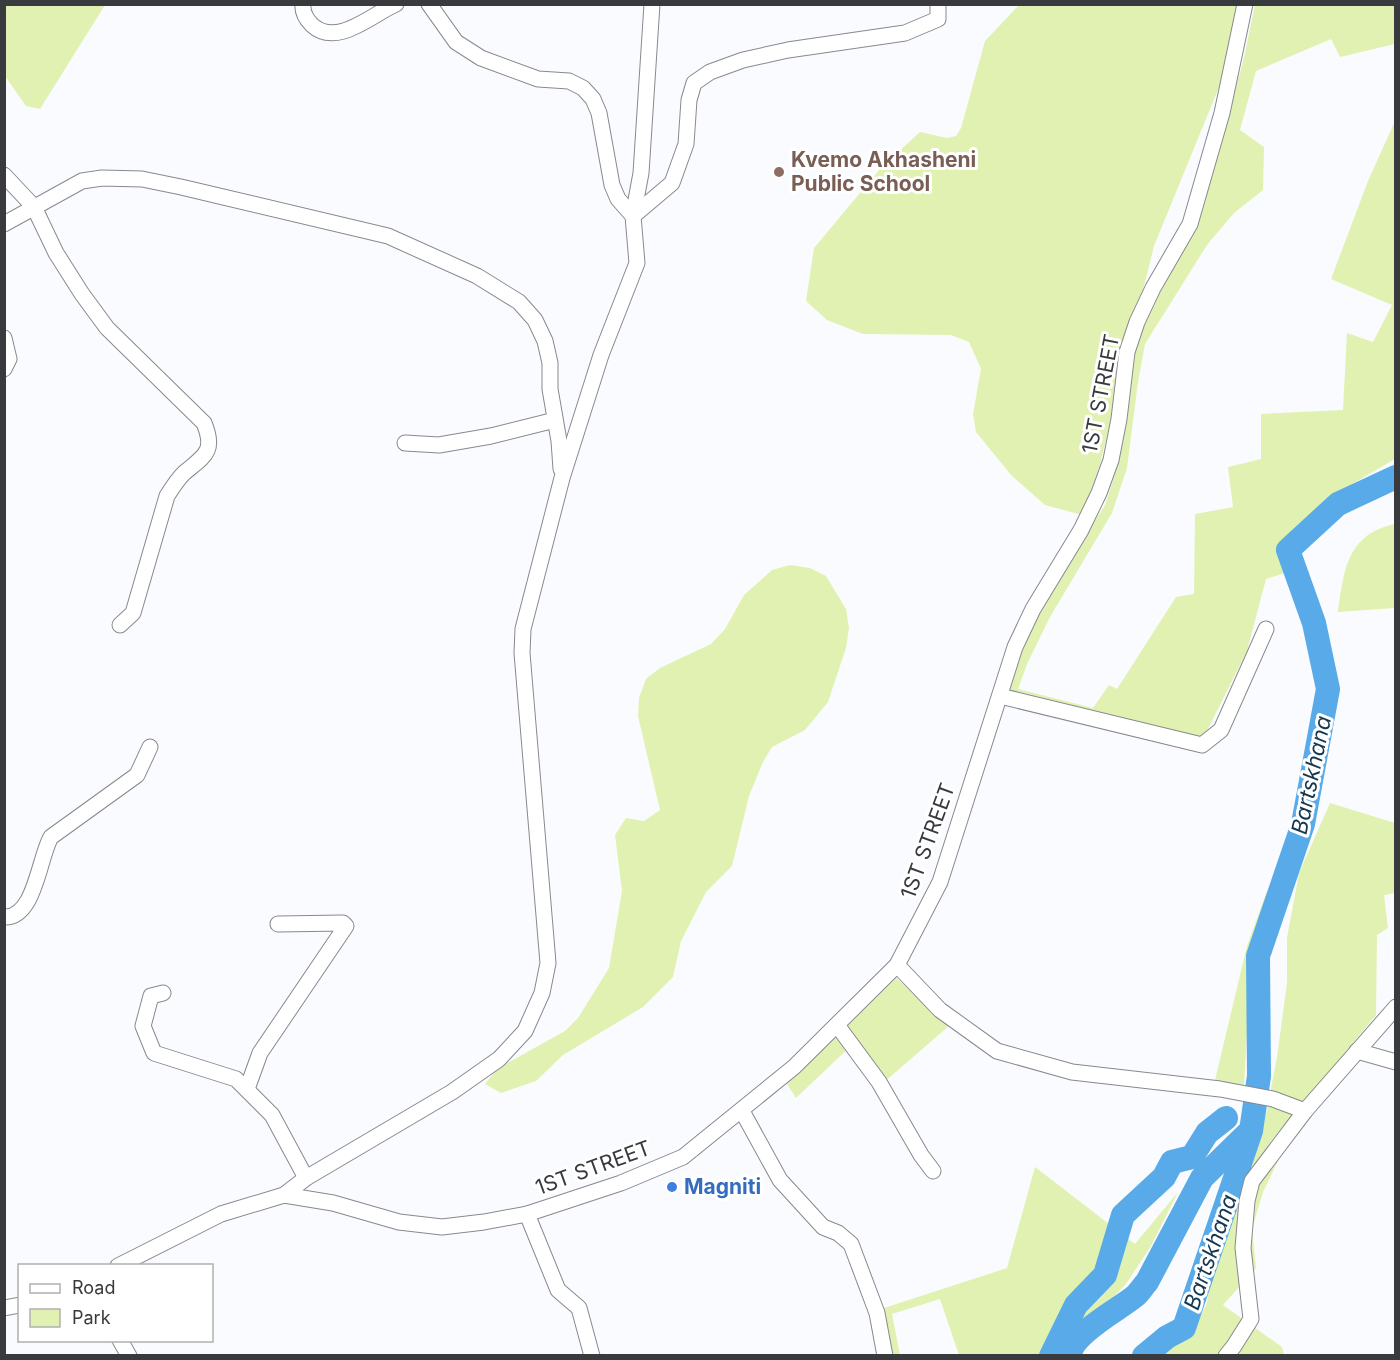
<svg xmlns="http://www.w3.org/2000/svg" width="1400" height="1360" viewBox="0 0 1400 1360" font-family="Inter,sans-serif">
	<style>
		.green { fill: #e1f1b2 }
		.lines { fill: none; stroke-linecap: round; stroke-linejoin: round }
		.river { stroke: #58abe8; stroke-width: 24 }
		.minor-casing { stroke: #888990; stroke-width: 17 }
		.minor { stroke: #fff; stroke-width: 15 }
		.education-dot { fill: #8d6e63; stroke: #fff; stroke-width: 2 }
		.shop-dot { fill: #3f7fe0; stroke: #fff; stroke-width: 2 }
		.labels { text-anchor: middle; stroke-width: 6; stroke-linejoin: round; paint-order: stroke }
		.education-label { font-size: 21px; font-weight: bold; fill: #785e54; stroke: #fff; text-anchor: start }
		.street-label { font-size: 21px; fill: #393a3d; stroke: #fff }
		.shop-label { font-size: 21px; font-weight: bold; fill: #366cbe; stroke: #fff; text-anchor: start }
		.water-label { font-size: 22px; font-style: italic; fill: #143750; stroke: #fff }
	</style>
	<rect width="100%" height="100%" fill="#fafbfe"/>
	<!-- green -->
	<g class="green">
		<polygon points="4,5 105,5 40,109 26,106 5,76"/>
		<polygon points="1019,5 1239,5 1226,70 1154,246 1100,464 1082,515 1045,505 1011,475 976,432 973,414 981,369 969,342 951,335 863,334 827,320 806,301 814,248 880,169 920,132 947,138 956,136 961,128 985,41"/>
		<polygon points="1255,5 1395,5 1395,44 1340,57 1331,39 1256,71 1240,130 1264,147 1263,190 1234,213 1207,245 1145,344 1138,382 1127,468 1112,513 1050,617 1027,664 1018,689 1093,708 1109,685 1117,689 1176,597 1194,594 1195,514 1233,507 1228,467 1261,459 1261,414 1343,410 1347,333 1373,342 1392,305 1331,279 1368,181 1395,121 1395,459 1352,484 1287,538 1281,551 1285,573 1266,579 1247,651 1203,739 1007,691 1021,650 1039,607 1105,505 1117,467 1133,352 1146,317 1196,229 1243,62"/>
		<path d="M 1395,524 L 1395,608 L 1338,612 C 1344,570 1347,534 1395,524 Z"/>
		<polygon points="790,565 810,568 826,576 846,609 849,628 846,648 828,702 805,730 772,747 763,762 749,796 732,866 706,892 681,941 673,977 643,1007 563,1055 536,1081 501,1093 485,1084 497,1069 565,1031 578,1018 609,968 622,891 615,835 626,818 644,821 660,810 638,716 639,698 646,679 660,668 711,644 725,629 744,595 772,570"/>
		<polygon points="1330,803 1395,823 1395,893 1384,895 1388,928 1377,935 1376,1015 1268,1145 1279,1159 1263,1192 1252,1229 1256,1268 1223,1305 1282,1347 1284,1355 1162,1356 1194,1330 1207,1303 1212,1263 1228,1213 1251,1166 1263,1129 1277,1057 1287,983 1287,938 1299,873"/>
		<polygon points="1268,888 1251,960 1244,1086 1215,1080 1247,946"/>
		<polygon points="896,978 950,1025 883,1083 854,1043 796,1098 787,1084"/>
		<polygon points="1035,1167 1135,1244 1178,1192 1151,1246 1126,1284 1103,1308 1071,1333 1059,1355 959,1355 940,1299 892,1314 900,1355 892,1355 884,1308 1007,1268"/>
	</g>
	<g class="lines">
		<!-- river -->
		<g class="river">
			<polyline points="1051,1356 1076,1305 1105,1275 1123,1215 1164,1177 1172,1162 1192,1157 1207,1133 1226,1118"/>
			<path d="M 1070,1356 C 1070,1334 1120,1309 1135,1296 C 1140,1292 1143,1286 1147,1282 L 1202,1178 L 1247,1134"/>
			<polyline points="1144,1356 1167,1337 1184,1328 1251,1131 1259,1076 1258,956 1303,824 1328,689 1314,623 1288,550 1338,504 1396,477"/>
		</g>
		<!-- minor casing -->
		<g class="minor-casing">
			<g id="minor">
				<path d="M 303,4 C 302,13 306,19 312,25 C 337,48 372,14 396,4"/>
				<path d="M 4,175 L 34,207 L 56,253 L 82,294 L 107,328 L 204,423 C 216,452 204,456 184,473 C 177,480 172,488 167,496 L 133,613 L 120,625"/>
				<polyline points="633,216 672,183 686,144 689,100 694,83 710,72 743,60 788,50 905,33 938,19 938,4"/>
				<polyline points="633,216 641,173 652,4"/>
				<polyline points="4,224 82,181 102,178 142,179 181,187 388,236 477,276 519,302 535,320 545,341 550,363 550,389 559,441 561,469"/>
				<polyline points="4,338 9,359 4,369"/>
				<polyline points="405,443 439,445 491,436 555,420"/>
				<polyline points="1000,696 1202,745 1221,730 1266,629"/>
				<path d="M 4,917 C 35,919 39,857 51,837 L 137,775 L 150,747"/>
				<polyline points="897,965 940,1010 997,1051 1072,1072 1220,1089 1273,1099 1305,1111"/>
				<polyline points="163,993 151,996 143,1026 154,1053 236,1079 272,1115 306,1178"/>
				<polyline points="837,1025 879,1082 921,1155 933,1171"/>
				<polyline points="1357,1051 1396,1062"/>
				<polyline points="247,1089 260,1053 346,926 343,923 278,924"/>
				<polyline points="742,1111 780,1180 823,1227 838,1233 851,1244 877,1313 885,1356"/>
				<polyline points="284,1195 306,1178 452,1092 499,1059 525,1031 542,993 548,963 522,653 523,629 562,478 601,355 637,263 633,216 618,199 612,185 599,113 593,99 583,88 569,81 538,79 481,58 456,42 429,4"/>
				<polyline points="527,1214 558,1290 579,1308 592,1356"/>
				<polyline points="118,1266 221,1214 284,1195 333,1203 399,1222 442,1227 484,1222 527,1214 621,1183 683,1157 794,1067 897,965 940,882 1015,647 1033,609 1081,530 1099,493 1111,460 1119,419 1127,352 1137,322 1153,288 1190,224 1222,113 1245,4"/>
				<polyline points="4,1308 20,1305"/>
				<polyline points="120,1340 129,1356"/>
				<polyline points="1226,1356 1234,1346 1251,1319 1243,1248 1247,1201 1252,1181 1305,1111 1396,1007"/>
			</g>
		</g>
		<!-- minor -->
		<use href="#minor" class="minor"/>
	</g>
	<!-- markers -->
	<circle class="education-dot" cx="779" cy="172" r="6"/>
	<circle class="shop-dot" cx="672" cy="1187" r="6"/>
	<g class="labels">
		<!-- education labels -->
		<g class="education-label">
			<text x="791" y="167">Kvemo Akhasheni<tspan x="791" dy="24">Public School</tspan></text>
		</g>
		<!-- street labels -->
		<g class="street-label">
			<text transform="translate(1101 394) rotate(-79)" y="7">1ST STREET</text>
			<text transform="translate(928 841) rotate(-70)" y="7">1ST STREET</text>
			<text transform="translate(593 1168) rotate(-20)" y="7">1ST STREET</text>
		</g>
		<!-- shop labels -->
		<g class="shop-label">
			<text x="684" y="1194">Magniti</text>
		</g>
		<!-- water labels -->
		<g class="water-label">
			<text transform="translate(1311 775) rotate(-78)" y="8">Bartskhana</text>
			<text transform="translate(1210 1252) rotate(-71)" y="8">Bartskhana</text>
		</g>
	</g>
	<!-- border -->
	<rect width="1400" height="1360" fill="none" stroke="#393a3d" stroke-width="12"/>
	<!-- legend -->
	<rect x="18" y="1264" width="195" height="78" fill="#ffffff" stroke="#b0b0b1" stroke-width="1.5"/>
	<rect x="30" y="1284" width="30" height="9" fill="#ffffff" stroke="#b0b0b1" stroke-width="1.5"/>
	<text x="72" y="1294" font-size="18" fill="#393a3d">Road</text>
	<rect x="30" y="1309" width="30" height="18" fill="#e1f1b2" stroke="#b0b0b1" stroke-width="1.5"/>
	<text x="72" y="1324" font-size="18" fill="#393a3d">Park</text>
</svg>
